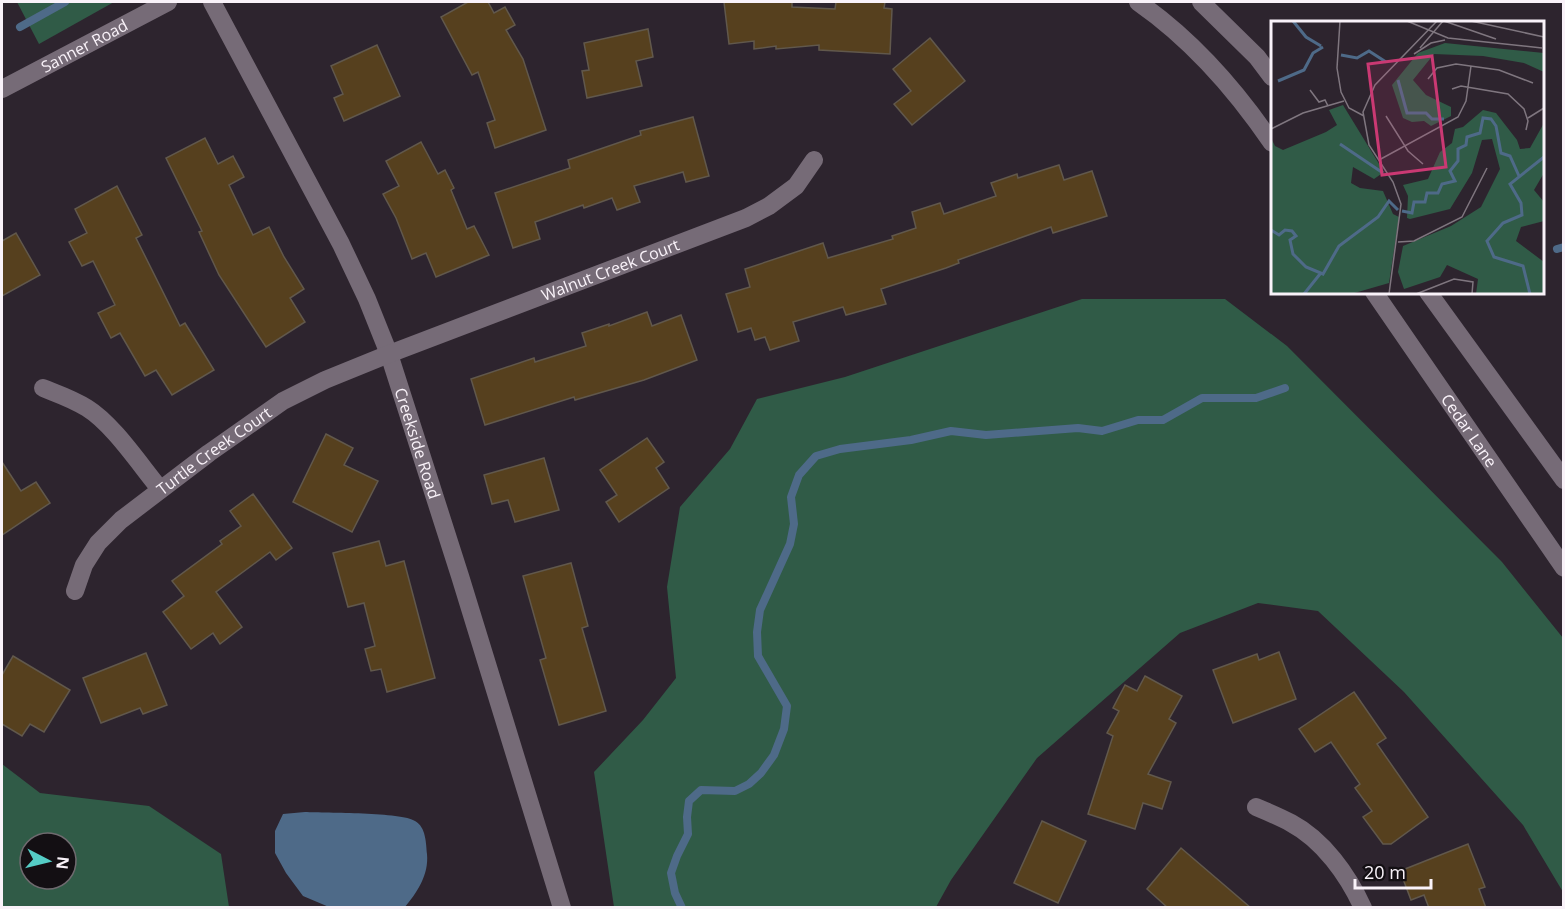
<svg xmlns="http://www.w3.org/2000/svg" width="1565" height="909" viewBox="0 0 1565 909" font-family="'Open Sans',sans-serif">
	<style>
		.forest { fill: #305b47; fill-rule: evenodd }
		.water { fill: #4e6a88 }
		.lines { fill: none; stroke-linecap: round; stroke-linejoin: round }
		.stream { stroke: #4e6a88; stroke-width: 8 }
		.building { fill: #56401e; stroke: #61584c; stroke-width: 1.5 }
		.minor { stroke: #766b77; stroke-width: 18 }
		.secondary { stroke: #766b77; stroke-width: 18 }
		.labels { text-anchor: middle; stroke-width: 6; stroke-linejoin: round; paint-order: stroke }
		.street-label { font-size: 16px; fill: #f9f2f9; stroke: #130f13 }
		.inset-river { fill: none; stroke: #4e6a88; stroke-width: 3 }
		.inset-road { fill: none; stroke: #7f767f; stroke-width: 1.5 }
		.view { fill: #ca3973; fill-opacity: 0.15; stroke: #ca3973; stroke-width: 3 }
		.inset-edge { fill: none; stroke: #f9f2f9; stroke-width: 3 }
	</style>
	<rect width="100%" height="100%" fill="#2d242e"/>
	<!-- forest -->
	<g class="forest">
		<polygon points="17,2 114,2 39,44"/>
		<polygon points="1082,299 1225,299 1287,346 1502,562 1563,638 1563,892 1523,825 1404,692 1318,611 1258,603 1180,633 1037,758 951,880 936,907 614,907 594,772 643,720 676,678 667,587 680,507 730,449 757,399 845,377"/>
		<path d="M 2,764 L 40,793 L 149,806 L 221,854 L 229,907 L 2,907 ZM 30,843 L 66,843 L 66,879 L 30,879 Z"/>
	</g>
	<!-- water -->
	<path class="water" d="M 305,812 C 326,813 402,812 415,821 C 426,827 426,843 427,854 C 429,875 417,893 404,908 L 329,907 L 303,896 L 286,873 L 275,853 L 275,831 L 283,814 Z"/>
	<g class="lines">
		<!-- stream -->
		<g class="stream">
			<polyline points="20,27 65,2"/>
			<polyline points="1557,249 1564,247"/>
			<polyline points="682,908 675,893 671,873 677,856 688,834 687,817 689,801 701,790 735,791 749,784 761,773 774,755 784,729 787,706 758,656 757,632 760,610 790,544 794,524 791,497 799,475 816,456 840,449 911,440 951,431 986,435 1078,428 1102,431 1138,420 1163,420 1202,398 1256,398 1285,388"/>
		</g>
	</g>
	<!-- building -->
	<g class="building">
		<polygon points="468,2 488,2 494,13 505,7 515,25 506,30 523,59 546,130 495,148 487,123 495,120 478,72 472,75 441,17"/>
		<polygon points="724,2 792,2 792,7 835,9 836,2 885,2 884,8 892,9 890,54 819,50 819,45 776,49 776,46 754,49 754,41 729,44"/>
		<polygon points="648,29 653,57 636,61 642,86 587,98 582,71 589,70 584,43"/>
		<polygon points="930,38 965,81 912,125 894,104 911,91 893,69"/>
		<polygon points="377,45 400,96 344,121 334,98 343,94 331,66"/>
		<polygon points="693,117 709,176 686,182 683,172 634,186 640,202 617,210 612,198 584,208 583,205 535,222 540,239 513,248 495,193 570,168 568,160 641,135 640,131"/>
		<polygon points="205,138 218,164 233,156 244,177 229,185 253,235 269,227 284,257 304,289 290,298 305,322 266,347 219,275 199,232 202,231 166,158"/>
		<polygon points="421,142 438,174 445,170 454,188 451,190 467,229 474,226 489,255 436,277 426,253 412,259 396,218 383,194 399,186 386,161"/>
		<polygon points="1059,165 1064,180 1092,171 1107,216 1053,233 1051,227 958,260 959,263 946,268 881,289 886,304 846,315 843,307 793,322 799,341 770,350 765,337 755,340 751,328 738,332 726,294 750,287 745,269 823,243 828,258 893,239 892,236 916,228 912,212 940,203 944,214 996,196 991,183 1017,174 1018,178"/>
		<polygon points="117,186 142,235 136,238 180,326 185,323 214,370 172,395 156,370 145,376 120,333 111,338 98,313 115,305 93,261 82,266 69,242 87,233 75,209"/>
		<polygon points="16,233 40,275 2,296 2,241"/>
		<polygon points="647,312 652,326 681,315 697,360 644,380 575,400 574,397 485,425 471,379 534,358 535,362 586,346 582,333 609,324 609,326"/>
		<polygon points="326,434 353,448 344,465 378,481 352,532 293,502"/>
		<polygon points="647,438 664,462 656,468 669,488 619,522 606,502 617,495 600,470"/>
		<polygon points="544,458 559,510 515,522 508,500 492,504 484,475"/>
		<polygon points="2,462 21,491 36,482 50,503 2,535"/>
		<polygon points="253,494 292,548 276,560 270,552 216,592 242,627 220,644 213,633 191,649 163,612 184,596 172,581 222,544 220,541 241,526 230,511"/>
		<polygon points="379,541 386,566 404,561 435,678 387,692 381,669 371,671 365,649 375,646 364,603 348,607 333,553"/>
		<polygon points="571,563 588,626 582,628 606,711 559,725 540,660 546,658 523,576"/>
		<polygon points="1279,652 1296,699 1233,723 1213,670 1257,654 1259,660"/>
		<polygon points="146,653 167,705 143,714 140,708 101,723 83,678"/>
		<polygon points="13,656 70,690 44,732 30,724 22,736 2,724 2,675"/>
		<polygon points="1145,676 1182,696 1169,719 1176,723 1148,774 1171,782 1162,809 1143,803 1135,829 1088,814 1113,736 1107,733 1119,711 1113,708 1125,685 1137,691"/>
		<polygon points="1354,692 1386,738 1377,744 1428,817 1391,844 1383,844 1363,817 1372,811 1355,788 1360,784 1331,742 1315,752 1299,729"/>
		<polygon points="1042,821 1086,841 1058,903 1014,883"/>
		<polygon points="1468,844 1485,887 1479,889 1486,908 1429,908 1424,895 1411,900 1400,871"/>
		<polygon points="1181,848 1251,908 1168,908 1147,889"/>
	</g>
	<g class="lines">
		<!-- minor -->
		<g class="minor">
			<path id="s1" d="M 212,2 L 341,244 L 367,299 L 389,354 L 460,576 L 562,908"/>
			<path d="M 43,388 C 58,394 73,399 87,408 C 113,424 140,465 160,489"/>
			<path id="s2" d="M 75,591 L 84,565 L 98,543 L 121,520 L 209,453 L 283,401 L 325,380 L 389,354 L 746,218 L 769,206 L 796,186 L 814,160"/>
			<path d="M 1256,807 C 1268,812 1280,817 1291,823 C 1323,840 1348,875 1363,908"/>
		</g>
		<!-- secondary -->
		<g class="secondary">
			<path d="M 1138,2 C 1191,39 1236,90 1272,143"/>
			<polyline points="1201,2 1257,57 1272,77"/>
			<path id="s3" d="M 2,89 L 168,2"/>
			<path id="s4" d="M 1374,292 L 1564,568"/>
			<polyline points="1428,292 1564,480"/>
		</g>
	</g>
	<g class="labels">
		<!-- street labels -->
		<g class="street-label">
			<text dy="6" stroke="none"><textPath href="#s3" startOffset="93">Sanner Road</textPath></text>
			<text dy="6" stroke="none"><textPath href="#s2" startOffset="640">Walnut Creek Court</textPath></text>
			<text dy="6" stroke="none"><textPath href="#s4" startOffset="168">Cedar Lane</textPath></text>
			<text dy="6" stroke="none"><textPath href="#s1" startOffset="488">Creekside Road</textPath></text>
			<text dy="6" stroke="none"><textPath href="#s2" startOffset="202">Turtle Creek Court</textPath></text>
		</g>
	</g>
	<!-- overview -->
	<g transform="translate(1271 21)">
		<rect width="273" height="273" fill="#2d242e"/>
		<path d="M 174,22 L 273,32 L 273,51 L 253,42 L 212,35 L 163,33 L 142,59 L 155,74 L 180,86 L 180,95 L 160,105 L 153,100 L 141,101 L 132,97 L 121,64 L 147,32 ZM 72,84 L 113,151 L 103,158 L 82,146 L 80,162 L 89,167 L 112,170 L 122,193 L 128,196 L 118,262 L 80,273 L 0,273 L 0,117 L 4,125 L 12,129 L 55,111 L 66,104 L 58,89 ZM 212,89 L 225,92 L 246,119 L 249,128 L 259,127 L 273,102 L 273,152 L 263,169 L 273,181 L 273,200 L 250,206 L 245,220 L 273,241 L 273,273 L 205,273 L 207,258 L 176,244 L 169,256 L 133,268 L 127,251 L 132,225 L 180,205 L 210,186 L 229,148 L 221,118 L 211,119 L 201,152 L 179,188 L 139,198 L 136,197 L 137,175 L 132,164 L 157,158 L 169,131 L 181,122 L 184,108 L 192,106 Z" fill="#305b47"/>
		<path class="inset-river" d="M 22,0 L 35,16 L 50,25M 70,34 L 86,37 L 98,30 L 115,41M 127,59 L 136,92 L 155,92 L 161,98 L 173,98M 7,60 L 33,49 L 42,32 L 52,26M 69,123 L 112,152M 131,190 L 141,192 L 143,181 L 154,181 L 156,172 L 167,172 L 171,163 L 184,160 L 179,150 L 187,140 L 187,128 L 195,124 L 196,116 L 209,112 L 212,97 L 220,98 L 225,105 L 230,132 L 239,135 L 248,155M 0,209 L 8,214 L 14,209 L 21,210 L 25,215 L 19,219 L 22,233 L 35,246 L 52,253 L 68,225 L 107,196 L 118,180 L 127,189M 33,273 L 49,253M 259,273 L 252,245 L 223,236 L 216,220 L 232,202 L 251,194 L 250,182 L 239,163 L 273,136"/>
		<path class="inset-road" d="M 69,0 L 66,47 L 70,71 L 78,87 L 93,95M 136,0 L 177,17 L 271,27M 173,0 L 225,18M 200,0 L 273,16M 149,27 L 172,0M 143,33 L 160,22 L 174,19M 157,58 L 166,47 L 185,43 L 228,49 L 262,62M 181,68 L 190,65 L 237,73 L 253,88 L 257,100 L 255,109M 39,69 L 48,81 L 54,79 L 57,85M 115,95 L 137,130 L 152,143M 257,97 L 273,87M 0,108 L 32,92 L 73,80M 108,139 L 187,96 L 195,80 L 200,45M 127,221 L 143,220 L 191,196 L 216,147M 118,273 L 130,183 L 122,161 L 98,124 L 92,91 L 104,64 L 166,0M 145,273 L 183,258 L 202,261 L 201,273"/>
		<path class="view" d="M 161,35 L 175,146 L 111,154 L 97,43 Z"/>
		<rect width="273" height="273" class="inset-edge"/>
	</g>
	<!-- border -->
	<rect width="1565" height="909" fill="none" stroke="#f9f2f9" stroke-width="6"/>
	<!-- north arrow -->
	<g transform="translate(48 861) rotate(97)"><circle r="28" fill="#130f13" stroke="#6f6a6f" stroke-width="1.5"/>
	<path d="M0-4.5L10 22L0 15L-10 22Z" fill="#55cdc6"/>
	<text y="-9" font-size="16" font-weight="bold" text-anchor="middle" fill="#f9f2f9">N</text>
	</g>
	<!-- scale -->
	<path d="M1355 879v9h76v-9" fill="none" stroke="#f9f2f9" stroke-width="3"/>
	<text x="1364" y="879" font-size="18" fill="#f9f2f9" stroke="#130f13" stroke-width="4.5" paint-order="stroke">20 m</text>
</svg>
